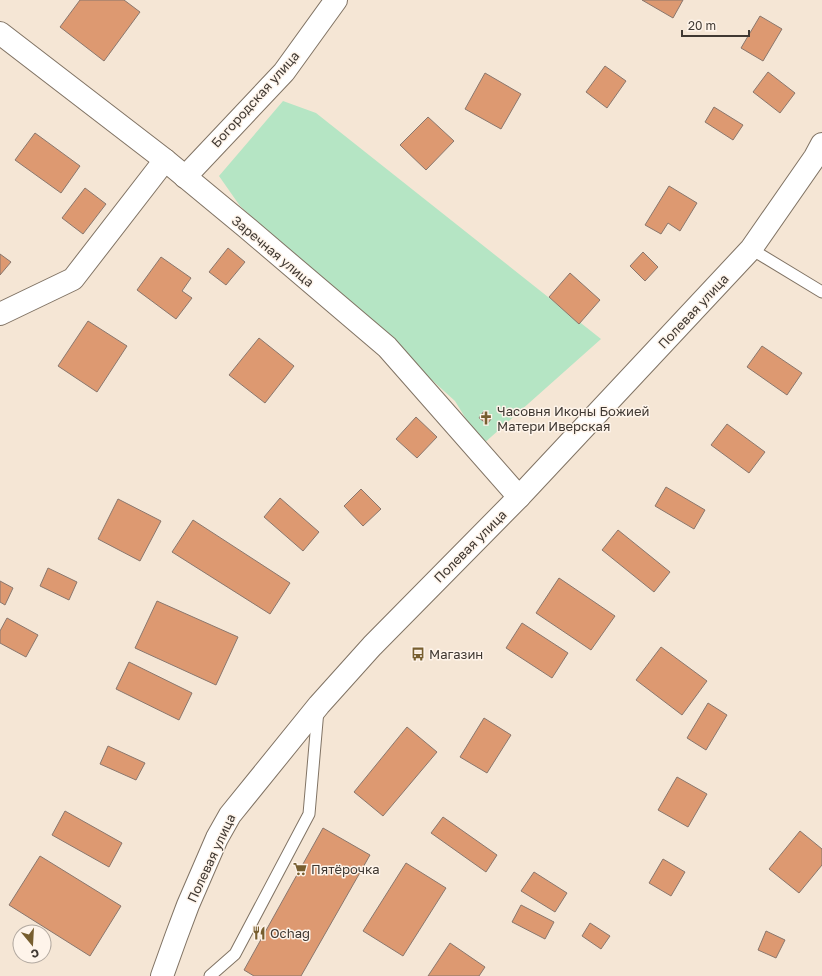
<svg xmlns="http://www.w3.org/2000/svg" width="822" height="976" viewBox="0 0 822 976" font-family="'Golos Text',sans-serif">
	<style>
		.green { fill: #b5e5c4 }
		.building { fill: #dd9971; stroke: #8a776d }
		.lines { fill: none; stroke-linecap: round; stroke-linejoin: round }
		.service-casing { stroke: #807364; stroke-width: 13 }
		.minor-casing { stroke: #807364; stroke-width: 24 }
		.primary-casing { stroke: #807364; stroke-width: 24 }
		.service { stroke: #fff; stroke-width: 11 }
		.minor { stroke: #fff; stroke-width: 22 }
		.primary { stroke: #fff; stroke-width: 22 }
		.labels { text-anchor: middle; stroke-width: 3; stroke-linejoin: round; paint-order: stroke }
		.street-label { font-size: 13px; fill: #3f3832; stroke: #fef4ea }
		.poi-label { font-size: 13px; fill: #3f3832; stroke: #fef4ea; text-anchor: start }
	</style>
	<rect width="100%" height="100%" fill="#f5e6d5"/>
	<!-- green -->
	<polygon class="green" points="283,101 316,113 601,339 482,445 455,401 240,206 219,176"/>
	<!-- building -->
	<g class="building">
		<polygon points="80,0 124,0 140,12 104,61 60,27"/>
		<polygon points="642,0 683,0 673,18"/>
		<polygon points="760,16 782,29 763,61 741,48"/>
		<polygon points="605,66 626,81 607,108 586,92"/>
		<polygon points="768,72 795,93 780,113 753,92"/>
		<polygon points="485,73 521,94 501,129 465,109"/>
		<polygon points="714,107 743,125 733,140 705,122"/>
		<polygon points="428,117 454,141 426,170 400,145"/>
		<polygon points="35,133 80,166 61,193 15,160"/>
		<polygon points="669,186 697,203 680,231 668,223 661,234 645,225"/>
		<polygon points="85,188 106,204 83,234 62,218"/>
		<polygon points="228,248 245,262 226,285 209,272"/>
		<polygon points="643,252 658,267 645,281 630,266"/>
		<polygon points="0,254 11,262 0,275"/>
		<polygon points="161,257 191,278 182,291 192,298 176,319 137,290"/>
		<polygon points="570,273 600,300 579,324 549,297"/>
		<polygon points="88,321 127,346 97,392 58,366"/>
		<polygon points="259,338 294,366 265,403 229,375"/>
		<polygon points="762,346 802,373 787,395 747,367"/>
		<polygon points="484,411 492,418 487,424 479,418"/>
		<polygon points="416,417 437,437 417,458 396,439"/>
		<polygon points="727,424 765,452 749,473 711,445"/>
		<polygon points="666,487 705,510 694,529 655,506"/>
		<polygon points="361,489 381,509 363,526 344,506"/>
		<polygon points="280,498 319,532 303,551 264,517"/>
		<polygon points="118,499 161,521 140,561 98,539"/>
		<polygon points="193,520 290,583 270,614 172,552"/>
		<polygon points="618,530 670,572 654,592 602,550"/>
		<polygon points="48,568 77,582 69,600 40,586"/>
		<polygon points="559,578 615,616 591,650 536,613"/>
		<polygon points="0,581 13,588 5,605 0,602"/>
		<polygon points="157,601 238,637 216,685 135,648"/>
		<polygon points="7,618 38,635 26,657 0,643 0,631"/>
		<polygon points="522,623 568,653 552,678 506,648"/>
		<polygon points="661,647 707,681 682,715 636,680"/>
		<polygon points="129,662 192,693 179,720 116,689"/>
		<polygon points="708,703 727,715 706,750 687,738"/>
		<polygon points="484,718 511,735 487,773 460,757"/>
		<polygon points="407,727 437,752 383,816 354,792"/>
		<polygon points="108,746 145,763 136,780 100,764"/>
		<polygon points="677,777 707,794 688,827 658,810"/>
		<polygon points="65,811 122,843 109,867 52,835"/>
		<polygon points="443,817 497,855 486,872 431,833"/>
		<polygon points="323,828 370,855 301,976 254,976 244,970"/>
		<polygon points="800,831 822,849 822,865 799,893 769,869"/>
		<polygon points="40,856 121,906 90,956 9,905"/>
		<polygon points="663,859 685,872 671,896 649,883"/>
		<polygon points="406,863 446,888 403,956 363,931"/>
		<polygon points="534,872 567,893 555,912 521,891"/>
		<polygon points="521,905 554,922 545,939 512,922"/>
		<polygon points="590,923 610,936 601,949 582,936"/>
		<polygon points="766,931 785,940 776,958 758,950"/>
		<polygon points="450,943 485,967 479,976 428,976"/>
	</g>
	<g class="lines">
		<!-- service casing -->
		<g class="service-casing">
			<g id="service">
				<polyline points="751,249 822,292"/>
				<polyline points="210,976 235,954 309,814 318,710"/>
			</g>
		</g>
		<!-- minor casing -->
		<g class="minor-casing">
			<g id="minor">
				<polyline points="0,33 165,160 246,227 387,347 519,497"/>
				<polyline points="185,177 284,72 336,0"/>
				<polyline points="0,314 73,279 165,160"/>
			</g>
		</g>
		<!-- primary casing -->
		<g class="primary-casing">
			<polyline id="primary" points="162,976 176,937 188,905 217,838 230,815 319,705 372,646 519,497 751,249 815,157 822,144"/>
		</g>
		<!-- service -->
		<use href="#service" class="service"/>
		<!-- minor -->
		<use href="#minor" class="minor"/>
		<!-- primary -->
		<use href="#primary" class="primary"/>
	</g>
	<!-- icons -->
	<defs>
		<g id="church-bare" transform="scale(1.08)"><path d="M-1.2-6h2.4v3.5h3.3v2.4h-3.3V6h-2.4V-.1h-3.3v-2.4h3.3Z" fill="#775e2f" stroke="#fef4ea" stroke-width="2.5" paint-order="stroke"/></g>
		<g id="bus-bare" transform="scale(1.08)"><path d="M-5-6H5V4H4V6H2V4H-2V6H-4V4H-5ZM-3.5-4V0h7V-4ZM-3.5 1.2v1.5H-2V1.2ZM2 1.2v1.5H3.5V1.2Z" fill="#775e2f" stroke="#fef4ea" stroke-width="2.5" paint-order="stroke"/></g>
		<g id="supermarket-bare" transform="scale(1.08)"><path d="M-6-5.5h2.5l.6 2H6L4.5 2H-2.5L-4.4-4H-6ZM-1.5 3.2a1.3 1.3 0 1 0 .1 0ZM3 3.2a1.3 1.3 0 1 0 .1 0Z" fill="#775e2f" stroke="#fef4ea" stroke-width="2.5" paint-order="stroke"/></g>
		<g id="restaurant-bare" transform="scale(1.08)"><path d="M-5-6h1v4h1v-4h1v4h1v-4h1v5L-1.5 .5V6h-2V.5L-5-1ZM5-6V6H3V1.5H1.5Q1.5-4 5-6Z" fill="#775e2f" stroke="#fef4ea" stroke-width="2.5" paint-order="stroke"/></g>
	</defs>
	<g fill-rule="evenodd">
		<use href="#church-bare" x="486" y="418"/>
		<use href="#bus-bare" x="418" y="654"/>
		<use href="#supermarket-bare" x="300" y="869"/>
		<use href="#restaurant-bare" x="259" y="933"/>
	</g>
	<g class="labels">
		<!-- street labels -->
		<g class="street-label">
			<text transform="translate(255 99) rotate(-48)" y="5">Богородская улица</text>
			<text transform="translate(273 251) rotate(40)" y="5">Заречная улица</text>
			<text transform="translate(693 311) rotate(-47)" y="5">Полевая улица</text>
			<text transform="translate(470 546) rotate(-45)" y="5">Полевая улица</text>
			<text transform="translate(211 858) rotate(-65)" y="5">Полевая улица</text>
		</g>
		<!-- poi labels -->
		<g class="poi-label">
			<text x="497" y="416">Часовня Иконы Божией<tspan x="497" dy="15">Матери Иверская</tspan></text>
			<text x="429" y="659">Магазин</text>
			<text x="311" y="874">Пятёрочка</text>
			<text x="270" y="938">Ochag</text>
		</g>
	</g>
	<!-- north arrow -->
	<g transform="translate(32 944) rotate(162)"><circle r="19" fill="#fef4ea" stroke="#b2a9a0"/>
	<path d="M0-3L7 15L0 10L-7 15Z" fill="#775e2f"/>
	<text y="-6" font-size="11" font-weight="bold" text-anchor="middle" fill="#3f3832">С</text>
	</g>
	<!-- scale -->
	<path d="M682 30v6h67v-6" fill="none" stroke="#3f3832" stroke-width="2"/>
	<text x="688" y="30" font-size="12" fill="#3f3832" stroke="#fef4ea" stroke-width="3" paint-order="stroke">20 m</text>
</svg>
